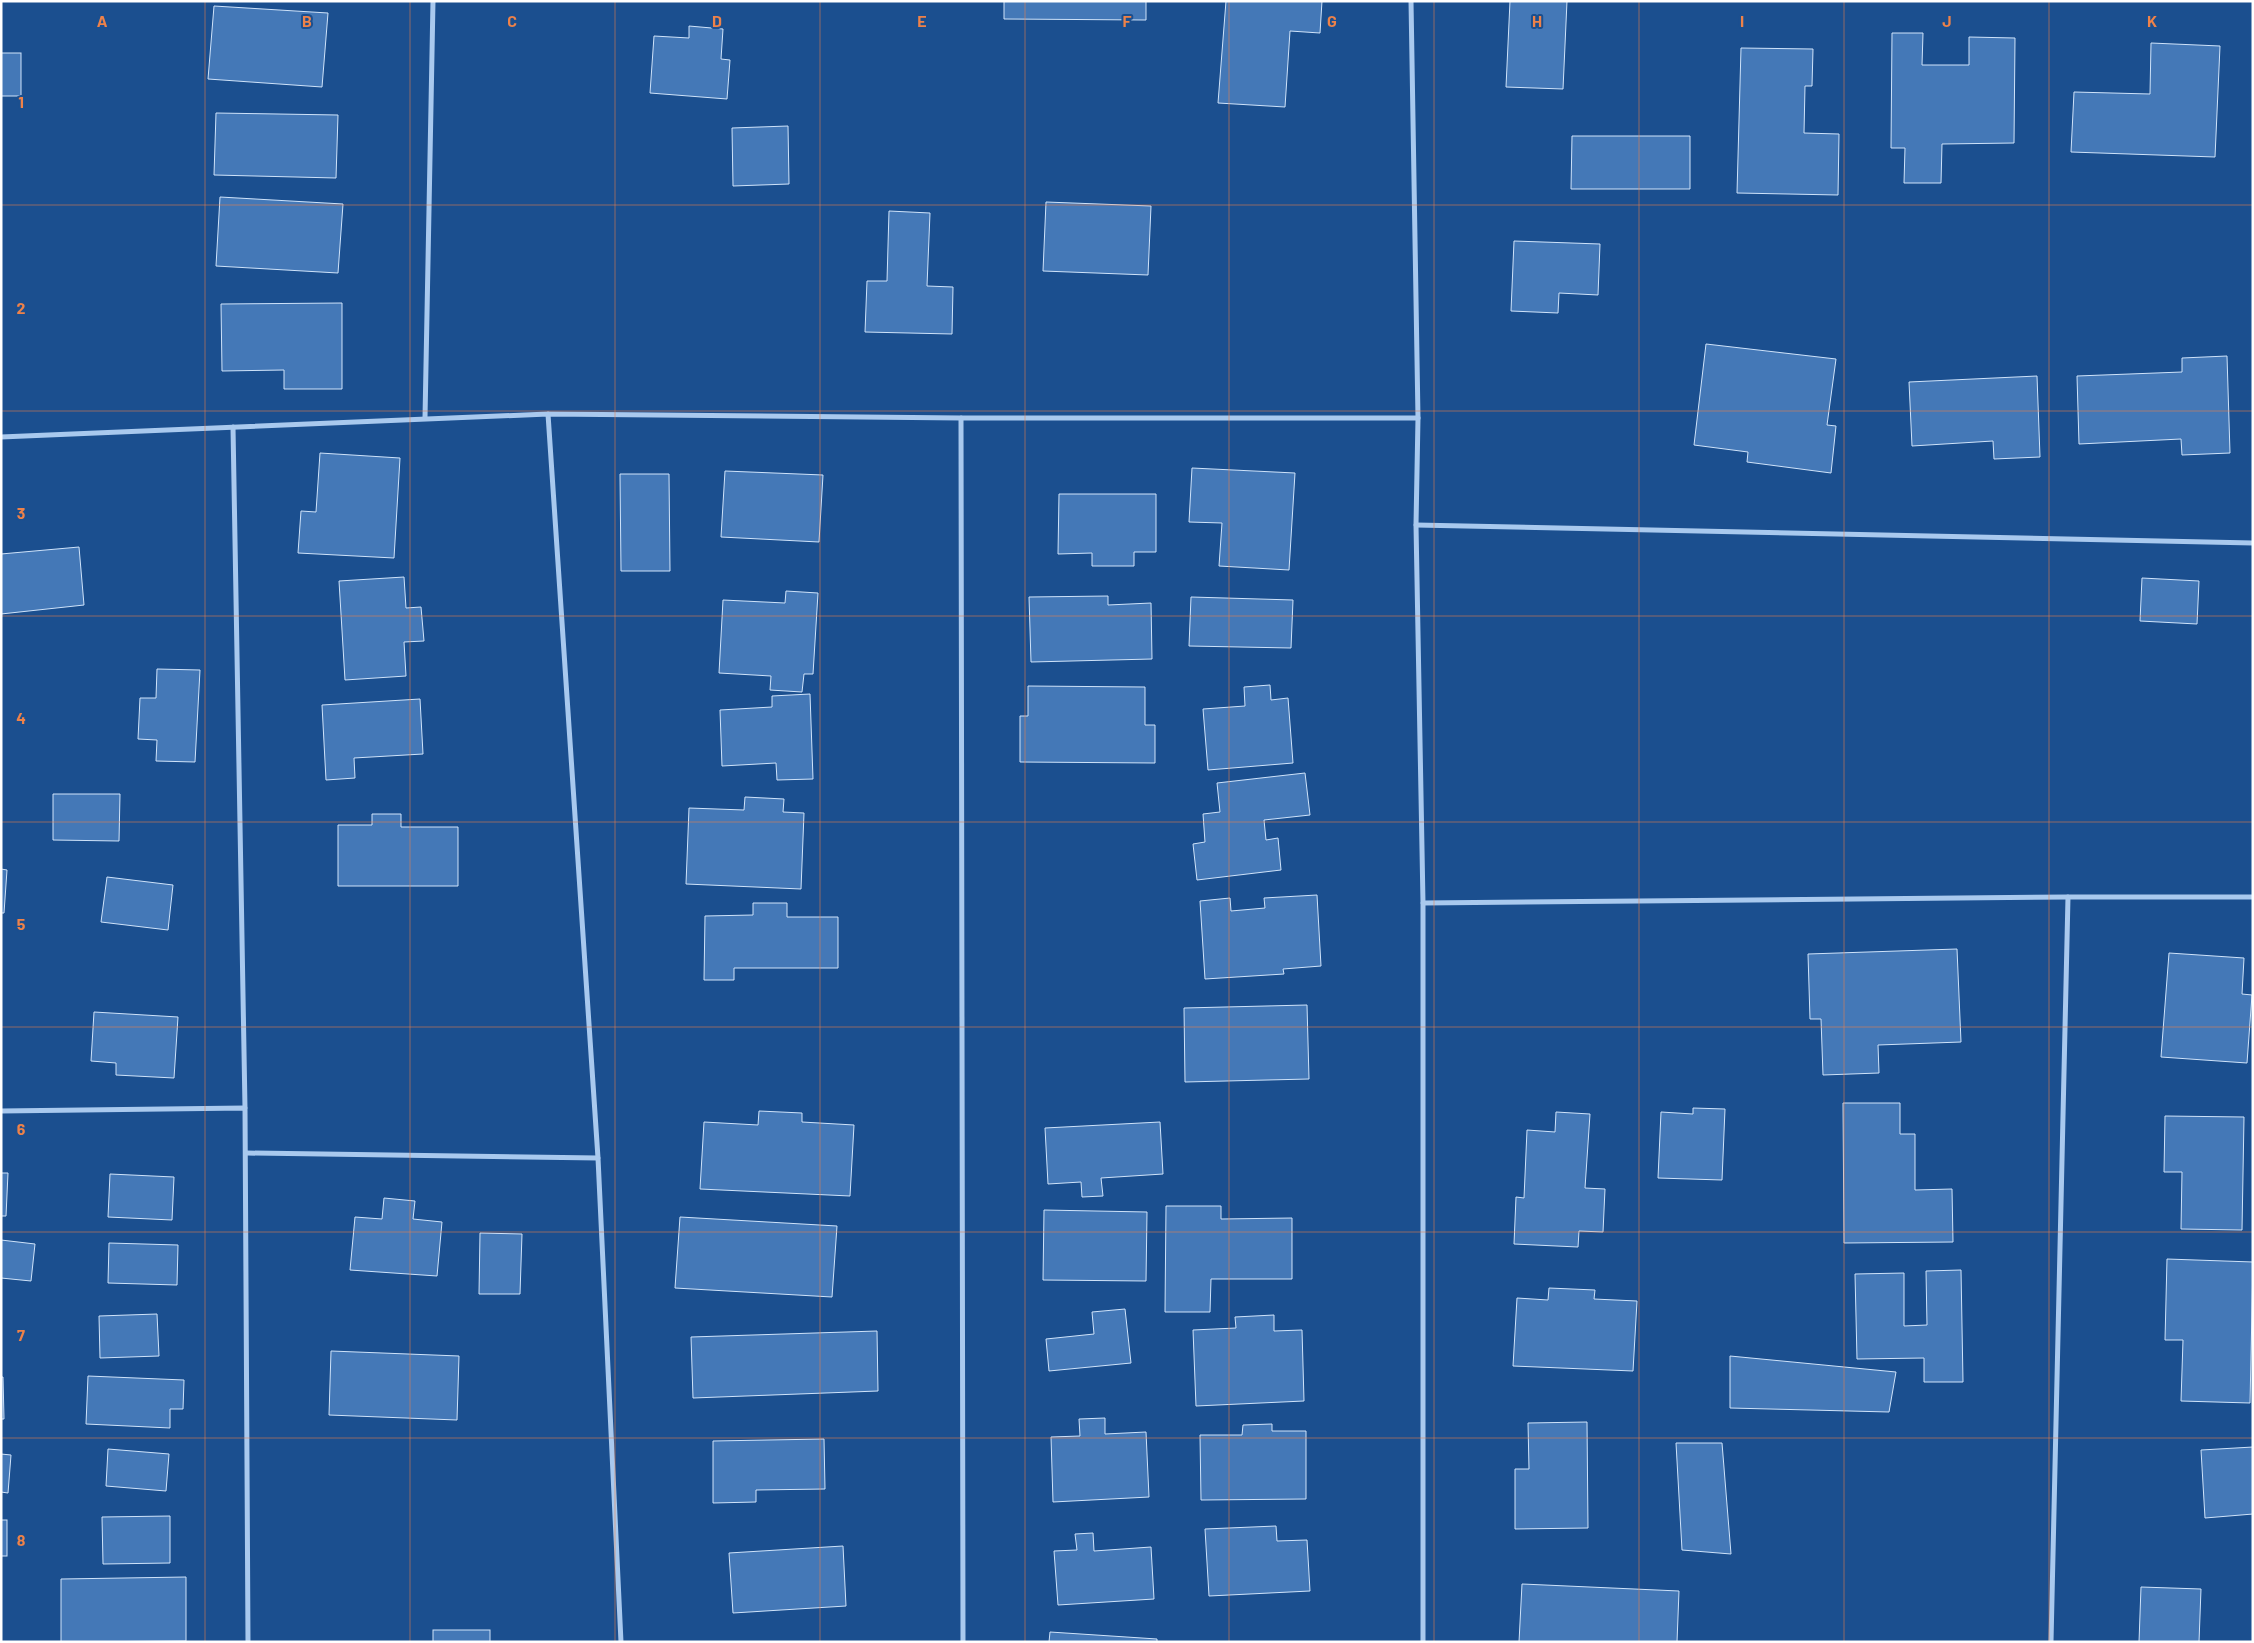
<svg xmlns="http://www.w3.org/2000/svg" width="2254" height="1643" viewBox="0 0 2254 1643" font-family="Barlow,sans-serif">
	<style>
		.building { fill: #4478b7; stroke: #cfe3fa }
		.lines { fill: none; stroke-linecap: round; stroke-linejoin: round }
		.street { stroke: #a9c9ee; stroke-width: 5 }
		.grid { fill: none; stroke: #ee8249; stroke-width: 1; stroke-opacity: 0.55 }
		.grid-label { font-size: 16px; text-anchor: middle; font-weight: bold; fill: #ee8249; stroke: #1b4f8f; stroke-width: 4; stroke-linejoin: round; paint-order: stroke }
	</style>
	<rect width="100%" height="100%" fill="#1b4f8f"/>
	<!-- building -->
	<g class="building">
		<polygon points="1004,1 1146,1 1146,20 1004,19"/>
		<polygon points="1226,1 1322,1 1320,33 1290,31 1285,107 1218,103"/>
		<polygon points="1510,1 1567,1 1563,89 1506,87"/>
		<polygon points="214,6 328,13 322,87 208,79"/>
		<polygon points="689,26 723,29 721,59 730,60 727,99 650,93 654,36 689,38"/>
		<polygon points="1892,33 1923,33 1922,65 1969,65 1969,37 2015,38 2014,143 1942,144 1941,183 1904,183 1905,148 1891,148"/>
		<polygon points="2151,43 2220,46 2215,157 2071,152 2074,92 2150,94"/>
		<polygon points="1741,48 1813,49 1812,86 1805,86 1804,133 1839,134 1838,195 1737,193"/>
		<rect x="1" y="53" width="20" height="43"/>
		<polygon points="216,113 338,115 336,178 214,175"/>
		<polygon points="788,126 789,184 733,186 732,128"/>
		<polygon points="1572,136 1690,136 1690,189 1571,189"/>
		<polygon points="220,197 343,204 338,273 216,266"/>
		<polygon points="1046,202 1151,206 1148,275 1043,271"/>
		<polygon points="889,211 930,213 927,286 953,287 952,334 865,332 867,281 887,281"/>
		<polygon points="1514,241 1600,244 1598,295 1559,293 1558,313 1511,311"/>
		<polygon points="342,303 342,389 284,389 284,370 222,371 221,304"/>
		<polygon points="1706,344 1836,359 1827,425 1836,426 1831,473 1747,462 1748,452 1694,445"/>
		<polygon points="2227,356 2230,453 2182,455 2181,439 2079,444 2077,376 2182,372 2182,358"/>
		<polygon points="2037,376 2040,457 1994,459 1993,441 1912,446 1909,382"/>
		<polygon points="320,453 400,458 394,558 298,553 301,511 316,512"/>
		<polygon points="1192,468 1295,473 1289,570 1219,566 1222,523 1189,522"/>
		<polygon points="725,471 823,475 819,542 721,537"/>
		<polygon points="620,474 669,474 670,571 621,571"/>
		<polygon points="1059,494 1156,494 1156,552 1134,552 1134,566 1092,566 1092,553 1058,554"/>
		<polygon points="79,547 84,605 1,614 1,554"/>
		<polygon points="404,577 406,608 421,607 424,641 404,642 406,676 345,680 339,581"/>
		<polygon points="2142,578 2199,581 2197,624 2140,621"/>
		<polygon points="786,591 818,593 813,674 804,674 802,692 770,690 771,676 719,673 723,600 785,603"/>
		<polygon points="1108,596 1108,605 1151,603 1152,659 1031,662 1029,597"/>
		<polygon points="1191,597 1293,600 1291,648 1189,646"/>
		<polygon points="157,669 200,670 195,762 156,761 157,740 138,739 140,698 156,698"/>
		<polygon points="1270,685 1271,700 1288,698 1293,763 1208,770 1203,709 1245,706 1244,687"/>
		<polygon points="1028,686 1145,687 1145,725 1155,725 1155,763 1020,762 1020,716 1028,716"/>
		<polygon points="810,694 813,779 777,780 776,763 722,766 720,710 772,707 772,696"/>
		<polygon points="420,699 423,754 354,758 355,778 326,780 322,705"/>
		<polygon points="1305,773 1310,815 1264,820 1266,840 1278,838 1281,870 1197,880 1193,844 1205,842 1203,814 1220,812 1217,783"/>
		<polygon points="53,794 120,794 119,841 53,840"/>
		<polygon points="745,797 784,799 783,812 804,813 801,889 686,884 689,808 744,810"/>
		<polygon points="372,814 401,814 401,827 458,827 458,886 338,886 338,825 372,825"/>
		<polygon points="1,869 7,870 4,913 1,913"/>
		<polygon points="107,877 173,885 168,930 101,922"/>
		<polygon points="1317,895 1321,966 1283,969 1284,974 1205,979 1200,901 1230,898 1231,911 1265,908 1264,898"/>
		<polygon points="753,903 787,903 787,917 838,917 838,968 734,968 734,980 704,980 705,916 753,915"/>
		<polygon points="1957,949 1961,1042 1878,1045 1879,1073 1823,1075 1821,1019 1810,1019 1808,954"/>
		<polygon points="2169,953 2244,958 2242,994 2252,995 2247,1063 2161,1057"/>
		<polygon points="1307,1005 1309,1079 1185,1082 1184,1008"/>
		<polygon points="94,1012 178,1017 174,1078 116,1075 116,1063 91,1061"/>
		<polygon points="1843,1103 1900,1103 1900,1134 1915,1134 1915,1190 1952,1189 1953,1242 1844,1243"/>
		<polygon points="1693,1108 1725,1109 1722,1180 1658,1178 1661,1112 1693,1114"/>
		<polygon points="759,1111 802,1113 802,1122 854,1125 850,1196 700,1189 704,1122 758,1125"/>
		<polygon points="1556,1112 1590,1114 1585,1188 1605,1189 1603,1232 1579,1231 1578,1247 1514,1244 1516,1197 1524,1198 1527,1130 1555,1132"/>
		<polygon points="2165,1116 2244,1117 2242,1230 2181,1229 2182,1172 2164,1172"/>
		<polygon points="1160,1122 1163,1174 1101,1178 1103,1196 1082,1197 1081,1182 1048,1184 1045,1128"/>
		<polygon points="1,1173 8,1173 6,1216 1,1216"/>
		<polygon points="110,1174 174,1177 172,1220 108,1217"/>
		<polygon points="384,1198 415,1201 413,1219 442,1222 437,1276 350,1270 355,1217 382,1219"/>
		<polygon points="1166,1206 1221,1206 1221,1219 1292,1218 1292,1279 1211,1279 1210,1312 1165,1312"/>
		<polygon points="1044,1210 1147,1212 1146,1281 1043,1280"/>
		<polygon points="680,1217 837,1226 832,1297 675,1288"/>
		<polygon points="480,1233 522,1234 520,1294 479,1294"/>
		<polygon points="1,1240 35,1244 31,1281 1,1278"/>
		<polygon points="109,1243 178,1245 177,1285 108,1283"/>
		<polygon points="2167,1259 2253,1262 2250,1403 2181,1401 2183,1340 2165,1340"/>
		<polygon points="1961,1270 1963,1382 1924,1382 1924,1358 1857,1359 1855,1274 1904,1273 1904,1326 1927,1325 1926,1271"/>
		<polygon points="1549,1288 1595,1290 1594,1299 1637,1301 1633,1371 1513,1366 1517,1298 1548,1300"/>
		<polygon points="1125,1309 1131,1363 1049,1371 1046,1339 1094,1334 1092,1312"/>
		<polygon points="157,1314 159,1356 100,1358 99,1316"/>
		<polygon points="1274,1315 1274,1331 1302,1330 1304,1401 1196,1406 1193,1330 1236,1328 1235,1317"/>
		<polygon points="877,1331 878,1391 693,1398 691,1337"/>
		<polygon points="331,1351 459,1356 457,1420 329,1415"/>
		<polygon points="1730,1356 1896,1372 1889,1412 1730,1408"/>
		<polygon points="88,1376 184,1380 183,1409 170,1409 170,1428 86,1424"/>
		<polygon points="1,1377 3,1377 4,1419 1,1419"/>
		<polygon points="1105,1418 1105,1434 1146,1432 1149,1497 1053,1502 1051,1437 1080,1436 1079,1419"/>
		<polygon points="1587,1422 1588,1528 1515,1529 1515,1469 1529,1469 1528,1423"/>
		<polygon points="1272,1424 1272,1431 1306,1431 1306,1499 1201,1500 1200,1435 1242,1435 1243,1425"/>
		<polygon points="824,1439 825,1489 756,1490 756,1502 713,1503 713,1441"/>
		<polygon points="1676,1443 1722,1443 1731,1554 1682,1550"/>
		<polygon points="2253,1447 2253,1514 2205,1518 2201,1450"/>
		<polygon points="108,1449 169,1454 166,1491 106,1486"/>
		<polygon points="1,1454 11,1455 8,1493 1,1492"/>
		<polygon points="170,1516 170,1563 103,1564 102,1517"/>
		<rect x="1" y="1520" width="6" height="36"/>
		<polygon points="1276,1526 1277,1541 1307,1540 1310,1591 1209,1596 1205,1529"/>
		<polygon points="1093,1533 1094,1551 1151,1547 1154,1599 1058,1605 1054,1551 1077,1550 1075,1534"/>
		<polygon points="843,1546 846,1606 733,1613 729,1553"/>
		<polygon points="186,1577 186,1641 61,1642 61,1579"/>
		<polygon points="1522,1584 1679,1591 1677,1642 1519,1642"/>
		<polygon points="2141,1587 2201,1589 2199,1642 2139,1642"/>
		<rect x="433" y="1630" width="57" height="12"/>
		<polygon points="1050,1632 1157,1639 1157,1642 1049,1642"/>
	</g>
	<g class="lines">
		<!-- street -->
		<g class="street">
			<polyline points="1411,1 1418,418 1416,525 1423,903 1423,1642"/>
			<polyline points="548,414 598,1158 621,1642"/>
			<polyline points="425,418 433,1"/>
			<polyline points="961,418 963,1642"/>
			<polyline points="233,427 245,1108"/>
			<polyline points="1,437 548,414 961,418 1418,418"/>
			<polyline points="1416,525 2253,543"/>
			<polyline points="1423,903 2068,897 2253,897"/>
			<polyline points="1,1111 245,1108 248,1642"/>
			<polyline points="247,1153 598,1158"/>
			<polyline points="2051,1642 2068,897"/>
		</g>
	</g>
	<!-- grid -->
	<path class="grid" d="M 205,1 L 205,1642M 410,1 L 410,1642M 615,1 L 615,1642M 820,1 L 820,1642M 1025,1 L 1025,1642M 1229,1 L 1229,1642M 1434,1 L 1434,1642M 1639,1 L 1639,1642M 1844,1 L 1844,1642M 2049,1 L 2049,1642M 1,205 L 2253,205M 1,411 L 2253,411M 1,616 L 2253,616M 1,822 L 2253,822M 1,1027 L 2253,1027M 1,1232 L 2253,1232M 1,1438 L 2253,1438"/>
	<g class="grid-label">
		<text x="102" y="27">A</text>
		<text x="307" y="27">B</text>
		<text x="512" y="27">C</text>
		<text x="717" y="27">D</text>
		<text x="922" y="27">E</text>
		<text x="1127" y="27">F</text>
		<text x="1332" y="27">G</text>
		<text x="1537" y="27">H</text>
		<text x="1742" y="27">I</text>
		<text x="1947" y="27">J</text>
		<text x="2152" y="27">K</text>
		<text x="21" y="108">1</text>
		<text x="21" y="314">2</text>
		<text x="21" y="519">3</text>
		<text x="21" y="724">4</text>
		<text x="21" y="930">5</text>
		<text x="21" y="1135">6</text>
		<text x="21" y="1341">7</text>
		<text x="21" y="1546">8</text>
	</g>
	<!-- border -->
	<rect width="2254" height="1643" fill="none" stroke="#ffffff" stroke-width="5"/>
</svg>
